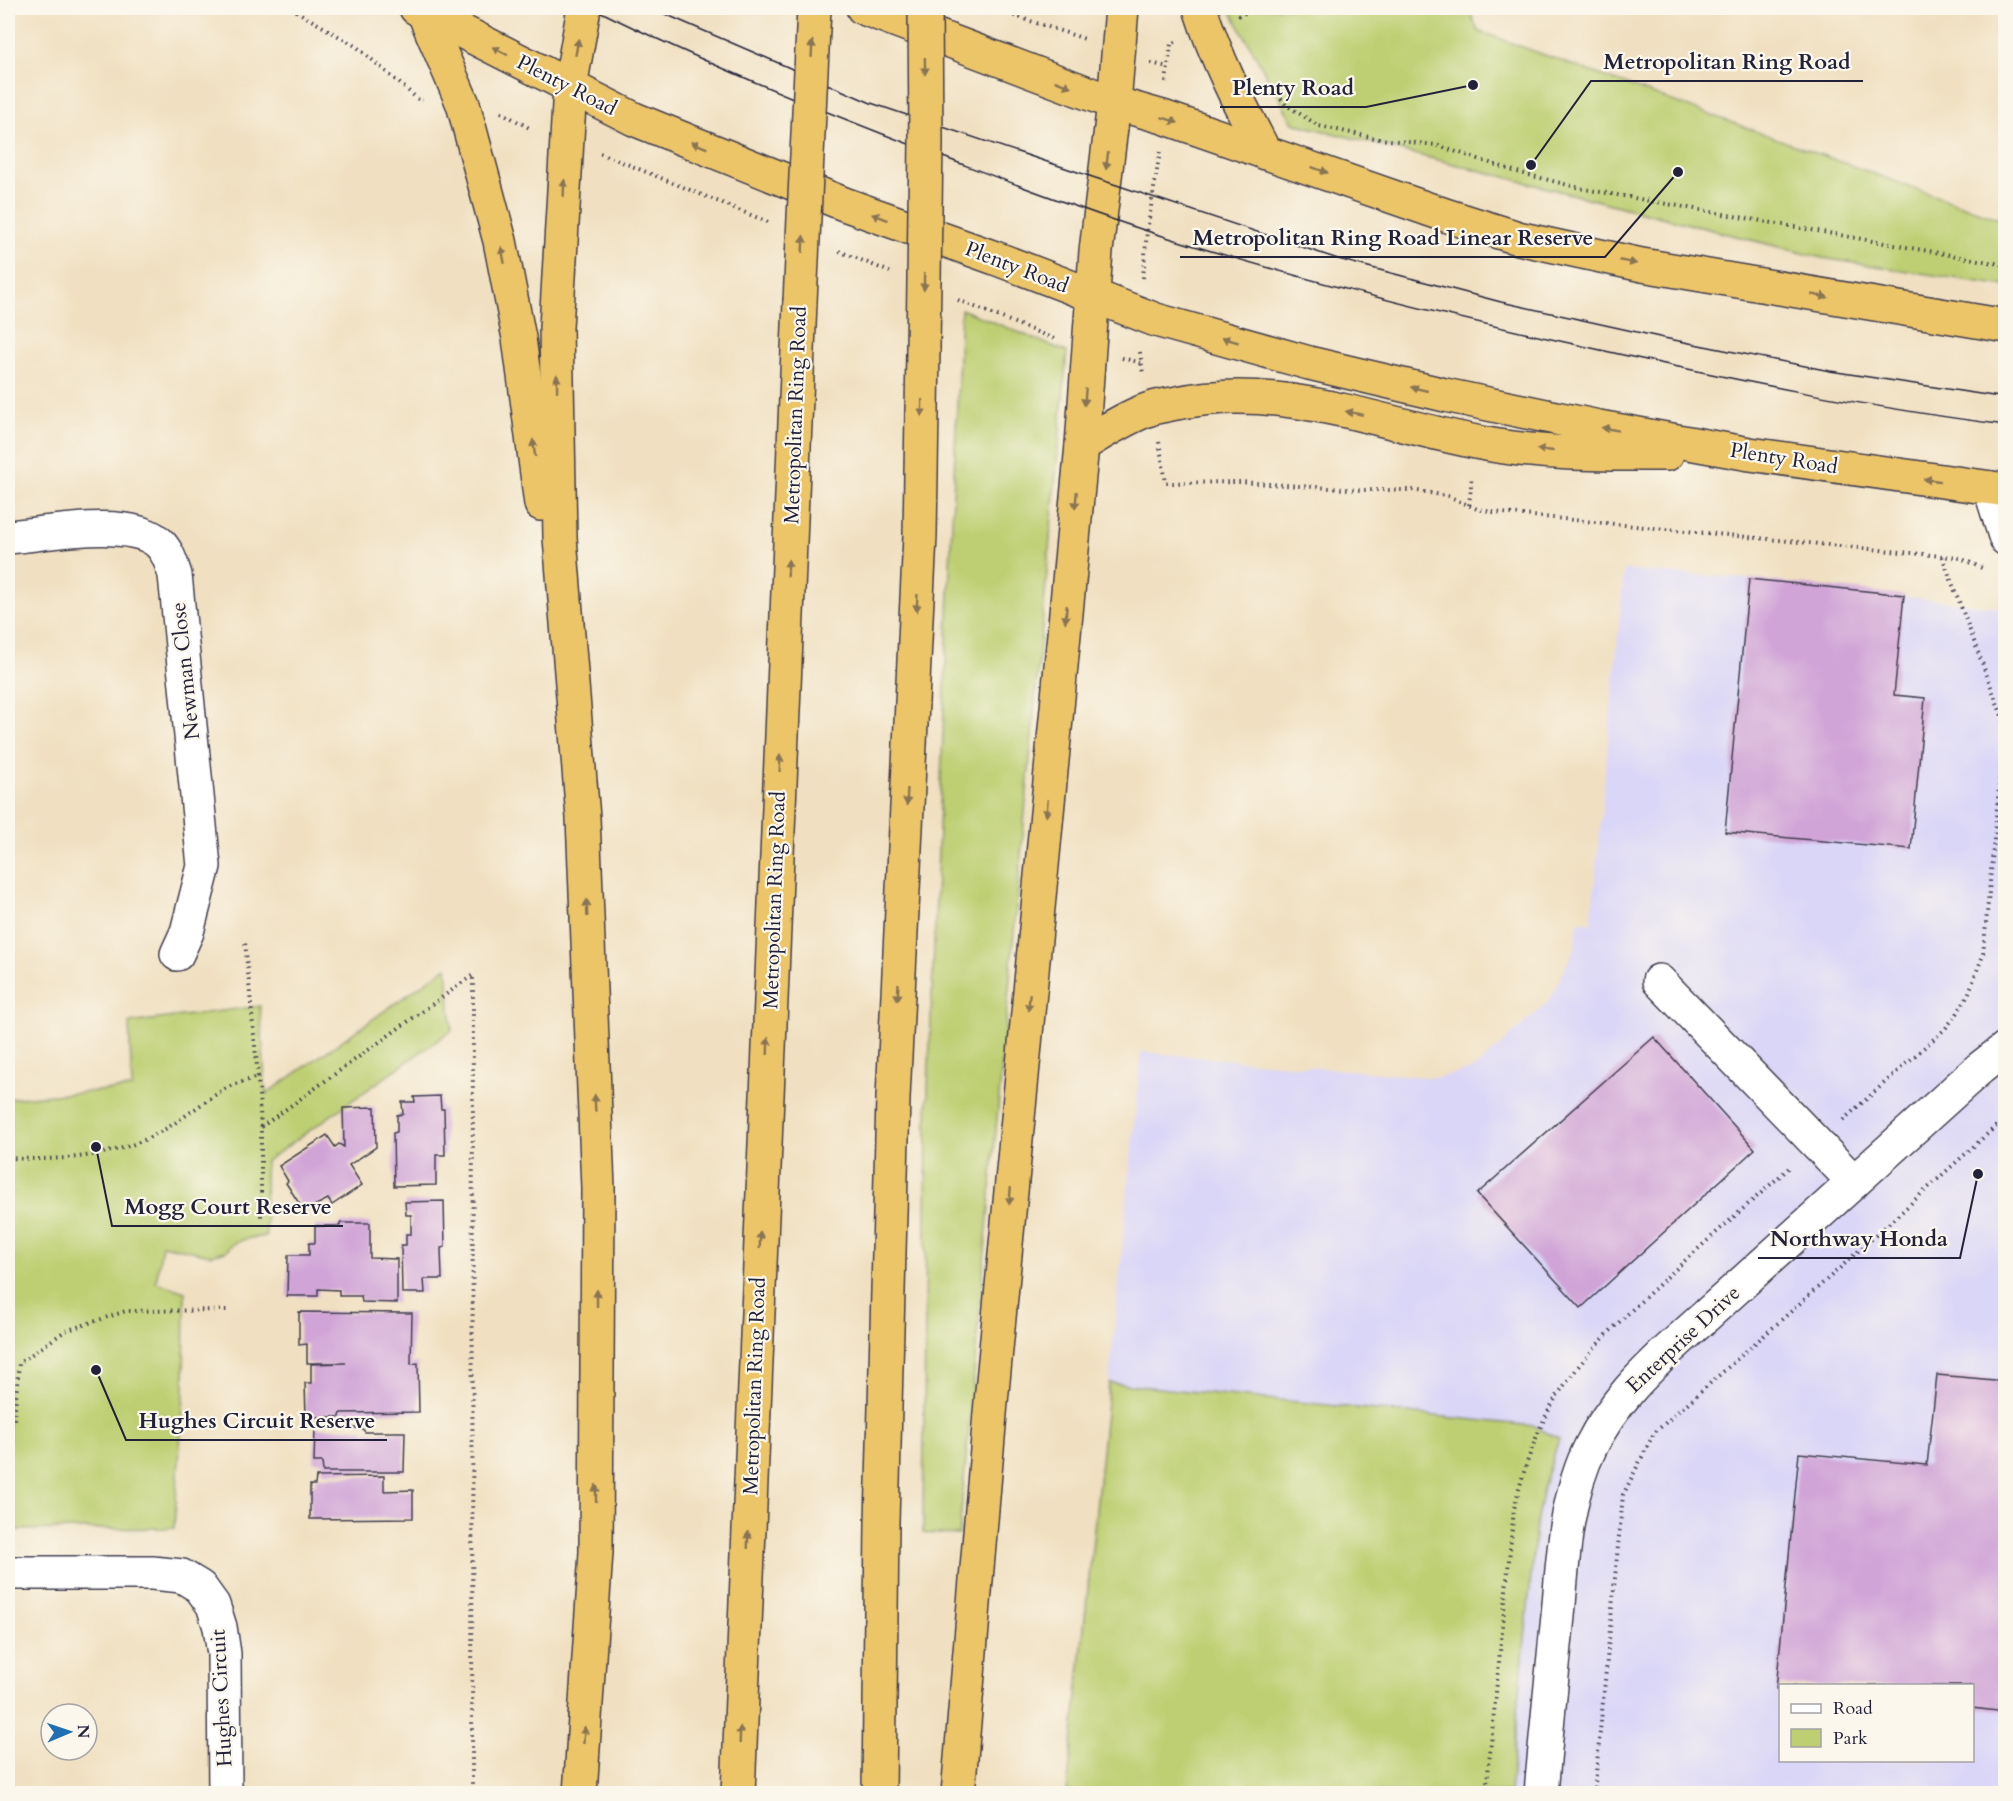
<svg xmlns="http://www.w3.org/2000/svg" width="2013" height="1801" viewBox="0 0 2013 1801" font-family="Cardo,serif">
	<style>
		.built { fill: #dad6f7; fill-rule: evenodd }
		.green { fill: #bdcf72; stroke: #707856; stroke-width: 1.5 }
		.building { fill: #d0a4d7 }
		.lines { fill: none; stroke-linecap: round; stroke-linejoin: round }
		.minor-casing { stroke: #413e4f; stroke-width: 36 }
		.highway-casing { stroke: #413e4f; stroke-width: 36 }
		.path { stroke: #413e4f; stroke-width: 4; stroke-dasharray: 1.5 4.5; stroke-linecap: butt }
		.minor { stroke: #fff; stroke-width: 33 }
		.highway { stroke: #edc569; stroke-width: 33 }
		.tram { stroke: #22223b; stroke-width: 1.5 }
		.highway-bridge-casing { stroke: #413e4f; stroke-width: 36; stroke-linecap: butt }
		.highway-bridge { stroke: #edc569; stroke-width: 33 }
		.oneway { fill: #887452 }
		.labels { text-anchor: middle; stroke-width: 4.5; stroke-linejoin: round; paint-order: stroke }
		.street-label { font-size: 21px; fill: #22223b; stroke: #fbf7ec }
		.leader { fill: none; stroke: #22223b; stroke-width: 2 }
		.callout-dot { fill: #22223b; stroke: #fbf7ec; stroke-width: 2 }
		.callout-label { font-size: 22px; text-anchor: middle; font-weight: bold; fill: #22223b; stroke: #fbf7ec; stroke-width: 4.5; stroke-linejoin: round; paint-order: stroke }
	</style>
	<rect width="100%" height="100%" fill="#fbf7ec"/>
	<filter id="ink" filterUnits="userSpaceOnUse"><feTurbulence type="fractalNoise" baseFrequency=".0167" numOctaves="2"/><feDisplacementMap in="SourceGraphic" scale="12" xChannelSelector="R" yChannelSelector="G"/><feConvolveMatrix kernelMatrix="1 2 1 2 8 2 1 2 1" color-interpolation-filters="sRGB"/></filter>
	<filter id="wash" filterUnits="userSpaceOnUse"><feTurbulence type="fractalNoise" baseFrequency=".008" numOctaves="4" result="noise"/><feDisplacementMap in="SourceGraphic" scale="24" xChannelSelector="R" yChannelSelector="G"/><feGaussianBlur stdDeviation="1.35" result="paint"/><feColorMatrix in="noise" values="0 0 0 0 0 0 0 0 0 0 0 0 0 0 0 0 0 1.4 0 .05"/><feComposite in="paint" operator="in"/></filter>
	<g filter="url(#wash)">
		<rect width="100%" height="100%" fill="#f0e0c1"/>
		<!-- built -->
		<path class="built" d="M 1624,570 L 1749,579 L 2005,608 L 2005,1793 L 1510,1793 L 1536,1525 L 1542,1492 L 1559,1439 L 1109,1383 L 1141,1052 L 1436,1078 L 1474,1069 L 1549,1001 L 1575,947 L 1578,921 L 1591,923 ZM 1780,1686 L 1972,1686 L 1972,1760 L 1780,1760 Z"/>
		<!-- green -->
		<g class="green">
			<polygon points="1229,8 1468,8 1478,31 2005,221 2005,286 1822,258 1293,123"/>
			<polygon points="961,309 1067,352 959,1535 923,1533 927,1112"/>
			<polygon points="447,967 452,1030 265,1162 266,1236 245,1239 233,1244 226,1251 211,1255 162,1245 156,1282 185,1292 184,1393 174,1528 8,1530 8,1099 132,1088 129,1023 260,1006 266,1094"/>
			<polygon points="1109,1383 1534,1426 1559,1439 1542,1492 1536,1525 1510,1793 1067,1793"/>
		</g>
		<g id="blocks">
			<!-- building -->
			<g class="building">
				<polygon points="1749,579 1904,595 1894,695 1925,698 1911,849 1725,832"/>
				<polygon points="1654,1037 1755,1149 1581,1308 1477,1194"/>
				<polygon points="440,1096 441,1109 444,1109 445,1155 436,1155 436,1185 394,1186 393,1133 397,1132 397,1115 403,1114 402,1102 415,1102 414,1097"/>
				<polygon points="375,1107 376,1147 349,1165 362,1185 332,1205 328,1199 304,1211 286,1183 288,1181 279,1166 327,1135 335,1147 339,1144 344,1147 343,1108"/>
				<polygon points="444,1201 445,1247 441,1248 442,1279 424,1279 425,1293 402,1293 401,1245 406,1245 406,1234 411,1234 411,1215 406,1215 405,1202"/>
				<polygon points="340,1223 370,1223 370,1258 397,1259 397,1303 362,1302 361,1296 339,1296 339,1290 318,1289 318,1296 287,1296 288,1255 309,1255 309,1243 315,1243 315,1226 340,1226"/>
				<polygon points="299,1312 412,1313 411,1364 418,1363 419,1412 341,1413 340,1417 306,1417 305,1383 311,1383 311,1364 346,1363 307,1363 307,1344 299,1345"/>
				<polygon points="1937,1375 2006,1381 2006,1712 1972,1708 1972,1686 1780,1686 1780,1690 1776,1689 1799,1453 1927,1465"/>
				<polygon points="315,1428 362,1428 365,1432 405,1432 404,1472 323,1472 322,1462 314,1462"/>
				<polygon points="384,1476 384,1491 413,1490 413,1518 310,1519 310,1485 315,1485 316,1477"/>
			</g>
		</g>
	</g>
	<g filter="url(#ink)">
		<use href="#blocks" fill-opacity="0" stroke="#413e4f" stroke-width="1.5"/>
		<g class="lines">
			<!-- minor casing -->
			<g class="minor-casing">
				<g id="minor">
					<polyline points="1990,488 2006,539"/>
					<path d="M 8,537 C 46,534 128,517 158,542 C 168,551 171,563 175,575 L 204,866 L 187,932 L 177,954"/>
					<polyline points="1659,981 1854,1182"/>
					<polyline points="8,1573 152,1573 182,1576 200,1587 213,1605 220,1627 224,1654 225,1794"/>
					<path d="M 1541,1794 C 1546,1734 1552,1675 1558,1616 C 1563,1559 1565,1498 1591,1446 C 1612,1404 1644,1372 1678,1341 L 1979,1069 L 2006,1048"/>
				</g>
			</g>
			<!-- highway casing -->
			<g class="highway-casing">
				<g id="highway">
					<polyline points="416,8 634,119 844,204 995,258 1156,320 1309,363 1445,395 1599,427 1750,454 2006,490"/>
					<polyline points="863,8 1114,103 1163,117 1448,216 1518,238 1642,265 2006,326"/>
					<path d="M 1200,8 C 1216,59 1240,105 1265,153"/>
					<polyline points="423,11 463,104 500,241 519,338 541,504"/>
					<path d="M 1082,445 C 1102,433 1128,416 1150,409 C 1158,406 1168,405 1177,403 C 1281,381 1380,424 1481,443 C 1542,455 1605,454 1667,454"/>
					<polyline points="580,1794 596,1552 598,1188 583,818 560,538 556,328 570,87 584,8"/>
					<polyline points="738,1794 800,302"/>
					<polyline points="879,1794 882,1522 893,1098 920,536 923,349"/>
					<polyline points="958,1794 991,1402 1082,445 1096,251 1114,103 1122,8"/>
				</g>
			</g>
			<!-- path -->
			<g class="path">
				<polyline points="291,8 357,47 419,100 423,100"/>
				<polyline points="991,8 1085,39"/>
				<polyline points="1238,16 1256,8"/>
				<polyline points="1151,63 1168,67"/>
				<polyline points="1166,82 1171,44 1176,42"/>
				<polyline points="1277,94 1286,105 1319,126 1379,139 1436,145 1517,172 1584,189 2006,265"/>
				<polyline points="501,112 531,129"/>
				<polyline points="600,153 768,222"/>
				<polyline points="839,251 890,272"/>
				<polyline points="1143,278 1147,231 1160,152"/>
				<polyline points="958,300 1054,339"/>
				<polyline points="1140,352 1143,374"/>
				<polyline points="1122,358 1142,363"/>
				<polyline points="1159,442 1166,483 1240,482 1360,490 1412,490 1448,496 1477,509 1492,512 1942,556 1960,558 1984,569"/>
				<polyline points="1469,505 1472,477"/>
				<polyline points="258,1077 261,1127 261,1222"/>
				<polyline points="1843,1120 1945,1029 1957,1014 1968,995 1983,955 2005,724 1942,556"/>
				<polyline points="261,1127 473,975 472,1794"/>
				<path d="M 8,1158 C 63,1161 118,1158 167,1128 C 185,1117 202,1103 220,1092 C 231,1084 245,1081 258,1077 L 245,942"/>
				<polyline points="8,1430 14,1420 19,1363 65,1331 126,1311 230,1310"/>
				<path d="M 1486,1794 L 1514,1509 C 1523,1472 1535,1433 1555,1399 C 1585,1352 1625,1316 1665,1279 C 1706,1241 1749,1204 1791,1166"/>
				<polyline points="1594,1794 1623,1495 1654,1433 1841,1267 2006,1117"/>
			</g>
			<!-- minor -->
			<use href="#minor" class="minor"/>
			<!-- highway -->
			<use href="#highway" class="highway"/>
			<!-- tram -->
			<g class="tram">
				<path d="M 593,8 C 701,62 814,108 927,151 C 999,178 1071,206 1144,230 C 1292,278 1444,316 1596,349 C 1731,379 1868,408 2006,425"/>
				<polyline points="651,8 871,103 1338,259 1501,302 1664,338 1830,371 2006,398"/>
			</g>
			<!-- highway-bridge casing -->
			<g class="highway-bridge-casing">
				<g id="highway-bridge">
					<polyline points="800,302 814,8"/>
					<polyline points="923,349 926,141 925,8"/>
				</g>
			</g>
			<!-- highway-bridge -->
			<use href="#highway-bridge" class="highway-bridge"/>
		</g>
		<!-- one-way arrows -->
		<defs><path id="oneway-solid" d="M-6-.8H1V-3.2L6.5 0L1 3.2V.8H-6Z" transform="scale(1.5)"/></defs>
		<g class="oneway">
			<use href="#oneway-solid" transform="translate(577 47) rotate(-80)"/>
			<use href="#oneway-solid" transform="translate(812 49) rotate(-87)"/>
			<use href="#oneway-solid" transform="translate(500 51) rotate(-153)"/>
			<use href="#oneway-solid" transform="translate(925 66) rotate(89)"/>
			<use href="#oneway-solid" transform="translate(1063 84) rotate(20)"/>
			<use href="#oneway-solid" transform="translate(1170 120) rotate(19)"/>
			<use href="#oneway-solid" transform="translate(699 145) rotate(-158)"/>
			<use href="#oneway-solid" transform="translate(1107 161) rotate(97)"/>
			<use href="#oneway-solid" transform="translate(1320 170) rotate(20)"/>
			<use href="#oneway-solid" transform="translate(564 188) rotate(-87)"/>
			<use href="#oneway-solid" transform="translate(880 217) rotate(-160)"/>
			<use href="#oneway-solid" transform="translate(803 244) rotate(-87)"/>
			<use href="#oneway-solid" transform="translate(503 255) rotate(-101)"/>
			<use href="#oneway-solid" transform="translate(1628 262) rotate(12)"/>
			<use href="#oneway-solid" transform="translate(924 282) rotate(91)"/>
			<use href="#oneway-solid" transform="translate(1820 296) rotate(10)"/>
			<use href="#oneway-solid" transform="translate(1230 340) rotate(-164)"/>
			<use href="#oneway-solid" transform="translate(557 383) rotate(-91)"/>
			<use href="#oneway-solid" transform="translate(1419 389) rotate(-167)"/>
			<use href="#oneway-solid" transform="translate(1085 397) rotate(95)"/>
			<use href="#oneway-solid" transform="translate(922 408) rotate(91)"/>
			<use href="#oneway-solid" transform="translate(1354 413) rotate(-168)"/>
			<use href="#oneway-solid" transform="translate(1610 429) rotate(-170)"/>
			<use href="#oneway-solid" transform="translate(534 448) rotate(-98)"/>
			<use href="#oneway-solid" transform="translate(1545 450) rotate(-174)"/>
			<use href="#oneway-solid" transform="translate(1932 480) rotate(-172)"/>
			<use href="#oneway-solid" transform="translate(1076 500) rotate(95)"/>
			<use href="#oneway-solid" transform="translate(788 568) rotate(-88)"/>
			<use href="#oneway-solid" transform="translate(917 603) rotate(93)"/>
			<use href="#oneway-solid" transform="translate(1066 614) rotate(95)"/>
			<use href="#oneway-solid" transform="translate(780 763) rotate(-88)"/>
			<use href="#oneway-solid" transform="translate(907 797) rotate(93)"/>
			<use href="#oneway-solid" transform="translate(1047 808) rotate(95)"/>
			<use href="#oneway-solid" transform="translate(587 908) rotate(-92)"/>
			<use href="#oneway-solid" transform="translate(898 992) rotate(93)"/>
			<use href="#oneway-solid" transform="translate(1029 1002) rotate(95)"/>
			<use href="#oneway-solid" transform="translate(768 1046) rotate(-88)"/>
			<use href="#oneway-solid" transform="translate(595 1103) rotate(-92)"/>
			<use href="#oneway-solid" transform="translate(1010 1196) rotate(95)"/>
			<use href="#oneway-solid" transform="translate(760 1240) rotate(-88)"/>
			<use href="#oneway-solid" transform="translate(597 1298) rotate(-90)"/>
			<use href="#oneway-solid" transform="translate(596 1493) rotate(-90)"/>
			<use href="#oneway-solid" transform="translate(748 1540) rotate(-88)"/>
			<use href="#oneway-solid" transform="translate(584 1735) rotate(-86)"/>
			<use href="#oneway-solid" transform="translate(740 1735) rotate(-88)"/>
		</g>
	</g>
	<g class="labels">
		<!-- street labels -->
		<g class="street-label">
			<text transform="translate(567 85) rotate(27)" y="7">Plenty Road</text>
			<text transform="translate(1017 267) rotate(21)" y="7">Plenty Road</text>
			<text transform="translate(795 415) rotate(-88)" y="7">Metropolitan Ring Road</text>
			<text transform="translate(1784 458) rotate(9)" y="7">Plenty Road</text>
			<text transform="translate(185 671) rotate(-96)" y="7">Newman Close</text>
			<text transform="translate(774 900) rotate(-88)" y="7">Metropolitan Ring Road</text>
			<text transform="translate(1683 1339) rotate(-43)" y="7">Enterprise Drive</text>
			<text transform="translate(754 1386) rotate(-88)" y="7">Metropolitan Ring Road</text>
			<text transform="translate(221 1698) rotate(-93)" y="7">Hughes Circuit</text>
		</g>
	</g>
	<!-- callouts -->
	<path class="leader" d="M1531 165L1591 81H1863M1473 85L1366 107H1220M1678 172L1605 257H1180M96 1147L112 1226H343M1978 1174L1960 1258H1758M96 1370L126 1440H387"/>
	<g class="callout-dot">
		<circle cx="1531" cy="165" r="6"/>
		<circle cx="1473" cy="85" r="6"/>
		<circle cx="1678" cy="172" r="6"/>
		<circle cx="96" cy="1147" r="6"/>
		<circle cx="1978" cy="1174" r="6"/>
		<circle cx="96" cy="1370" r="6"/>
	</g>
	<g class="callout-label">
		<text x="1727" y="69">Metropolitan Ring Road</text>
		<text x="1293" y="95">Plenty Road</text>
		<text x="1393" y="245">Metropolitan Ring Road Linear Reserve</text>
		<text x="228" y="1214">Mogg Court Reserve</text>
		<text x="1859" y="1246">Northway Honda</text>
		<text x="257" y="1428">Hughes Circuit Reserve</text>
	</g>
	<!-- margin -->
	<rect width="2013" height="1801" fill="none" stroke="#fbf7ec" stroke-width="30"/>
	<!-- legend -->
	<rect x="1779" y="1684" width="195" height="78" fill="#fbf7ec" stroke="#a4a2a5" stroke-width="1.5"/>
	<rect x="1791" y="1704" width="30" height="9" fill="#ffffff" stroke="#a4a2a5" stroke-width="1.5"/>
	<text x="1833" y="1714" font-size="18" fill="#22223b">Road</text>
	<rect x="1791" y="1729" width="30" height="18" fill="#bdcf72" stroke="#a4a2a5" stroke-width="1.5"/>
	<text x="1833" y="1744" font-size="18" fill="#22223b">Park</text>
	<!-- north arrow -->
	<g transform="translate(69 1732) rotate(88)"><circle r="28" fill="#fbf7ec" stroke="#a4a2a5" stroke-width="1.5"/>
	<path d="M0-4.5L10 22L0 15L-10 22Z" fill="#1f6fb2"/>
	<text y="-9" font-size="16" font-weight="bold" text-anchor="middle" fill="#22223b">N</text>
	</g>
</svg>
